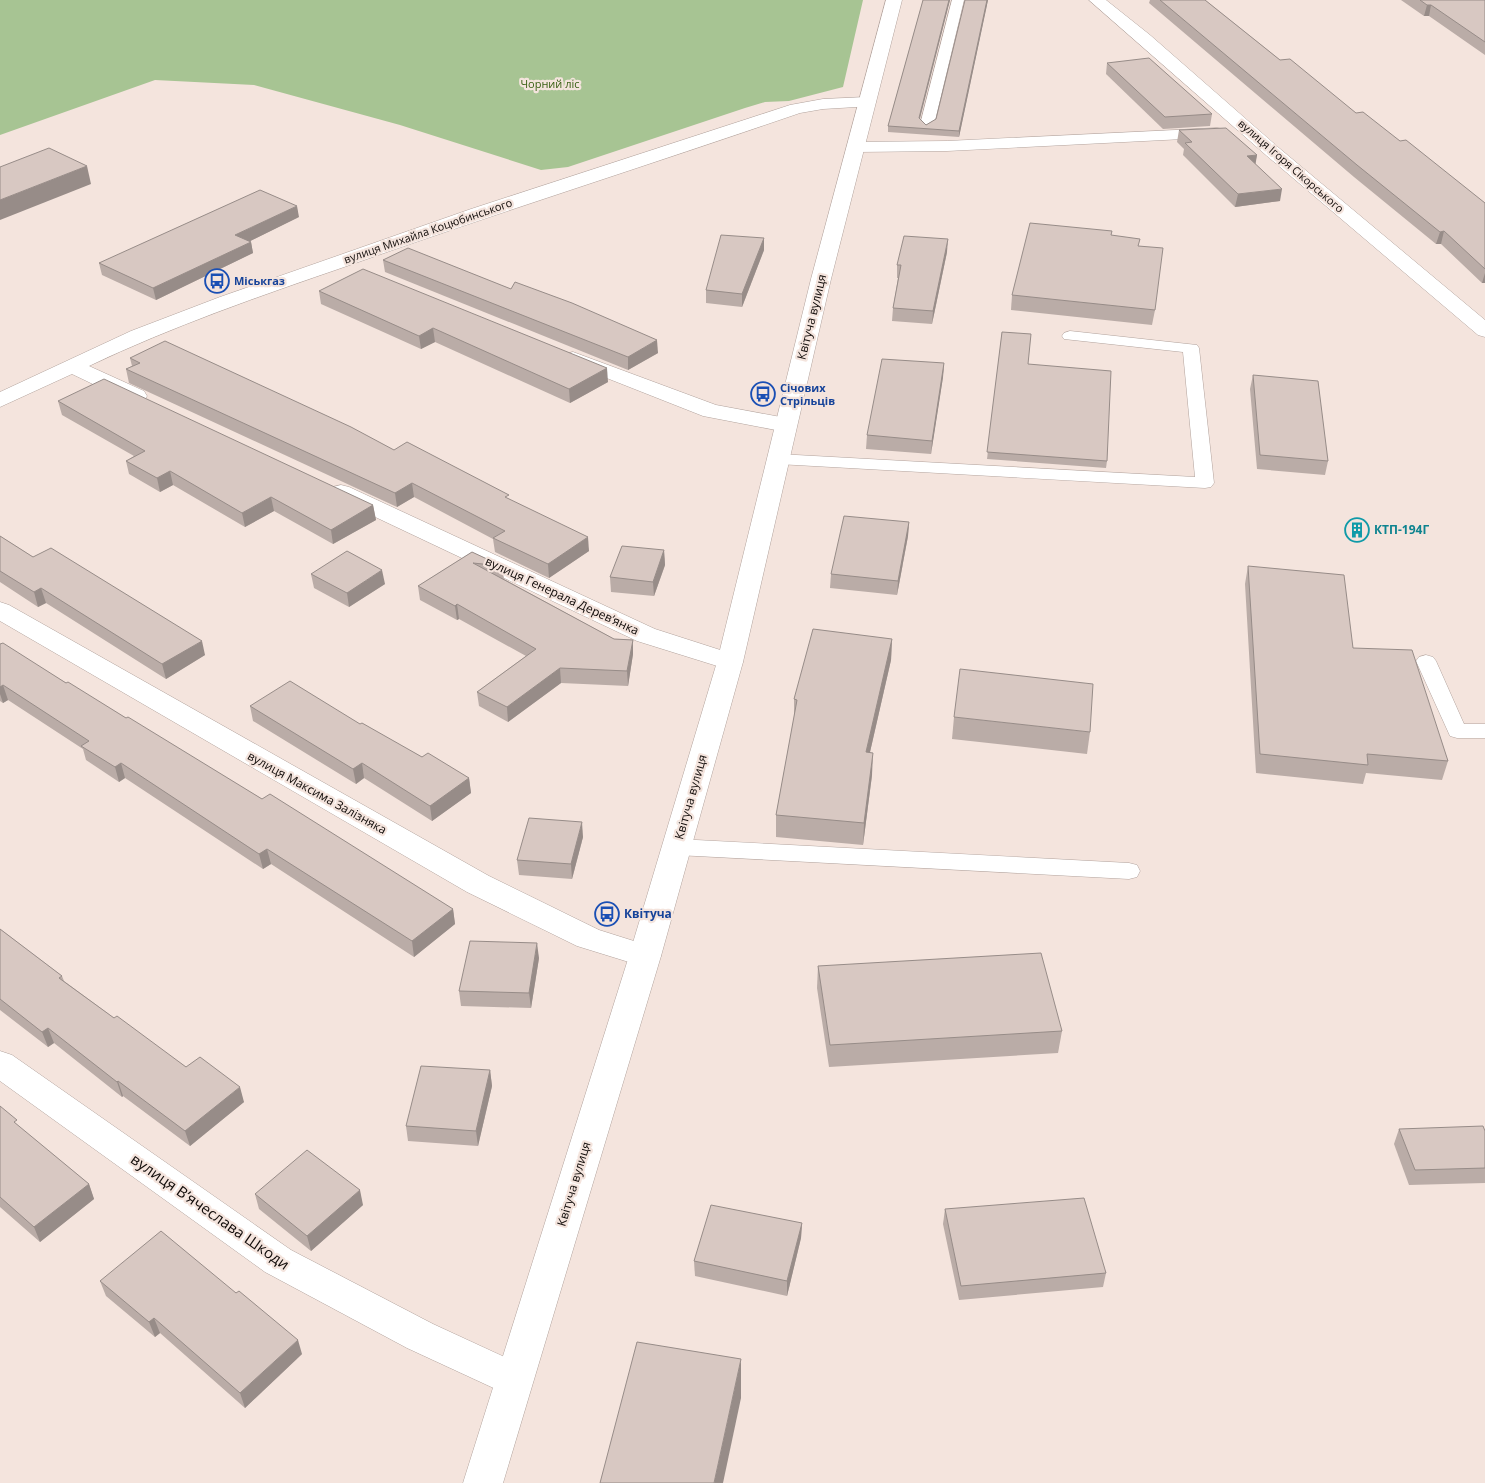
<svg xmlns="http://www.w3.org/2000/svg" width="1485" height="1483" viewBox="0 0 1485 1483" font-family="'Open Sans',sans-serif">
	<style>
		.green { fill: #a7c493 }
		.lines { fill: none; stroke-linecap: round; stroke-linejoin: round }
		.service-casing { stroke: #b2a39d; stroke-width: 1 }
		.minor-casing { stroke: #b2a39d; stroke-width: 1 }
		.tertiary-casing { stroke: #b2a39d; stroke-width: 1 }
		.service { fill: #fff; fill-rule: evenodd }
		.minor { fill: #fff; fill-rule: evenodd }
		.tertiary { fill: #fff; fill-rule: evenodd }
		.wall { fill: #baaca7 }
		.shaded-wall { fill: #978c88 }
		.building { fill: #d8c8c2; stroke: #978c88 }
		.labels { text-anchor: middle; stroke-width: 4.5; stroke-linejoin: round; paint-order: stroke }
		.far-park-label { font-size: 11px; fill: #396014; stroke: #f4e4dd }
		.far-street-label { font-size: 11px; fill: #100b09; stroke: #f4e4dd }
		.far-transit-label { font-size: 11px; font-weight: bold; fill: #164399; stroke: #f4e4dd; text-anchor: start }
		.street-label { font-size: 12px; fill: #100b09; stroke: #f4e4dd }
		.culture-label { font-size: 12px; font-weight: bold; fill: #0d838f; stroke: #f4e4dd; text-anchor: start }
		.transit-label { font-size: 12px; font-weight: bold; fill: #164399; stroke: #f4e4dd; text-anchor: start }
		.near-street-label { font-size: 15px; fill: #100b09; stroke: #f4e4dd }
	</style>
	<rect width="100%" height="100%" fill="#f4e4dd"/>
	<!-- green -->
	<polygon class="green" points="0,0 863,0 843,87 789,101 765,102 745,108 568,167 541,170 400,125 254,85 155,80 0,135"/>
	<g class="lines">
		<!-- service casing -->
		<g class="service-casing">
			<g id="service">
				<polygon points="952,0 964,0 934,125 927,129 920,125"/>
				<polygon points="1070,331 1197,345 1199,348 1214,483 1211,487 1205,488 778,464 772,463 769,459 772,455 778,454 1195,477 1183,352 1064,339 1062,336 1064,333"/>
				<polygon points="1426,655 1433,657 1436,661 1464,724 1485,724 1485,738 1457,738 1450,736 1416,661 1419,657"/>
				<polygon points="677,839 1129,863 1137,865 1140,871 1137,877 1129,879 677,855 669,853 666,847 669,841"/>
			</g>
		</g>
		<!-- minor casing -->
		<g class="minor-casing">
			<g id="minor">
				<polygon points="1089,0 1106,0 1150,35 1279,148 1485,320 1485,337 1478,335 1267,156"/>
				<path d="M 867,97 L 873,98 L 876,102 L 873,106 L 823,109 L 800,113 C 649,165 497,213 347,266 C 260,296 173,326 89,366 L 144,391 L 147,396 L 144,401 L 136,403 L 128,401 L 72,374 L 0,407 L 0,392 L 131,331 L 220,297 L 471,209 L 790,105 L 823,99 Z"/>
				<polygon points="1217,128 1223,129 1226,133 1223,137 947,151 856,152 850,151 847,147 850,143 856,142 947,141"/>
				<polygon points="573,352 716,405 786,418 794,420 797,425 794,430 786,432 703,416 566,362 562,358 566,354"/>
				<polygon points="341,485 349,487 655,629 739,656 743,662 739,668 730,670 637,641 333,497 329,492 333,487"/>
				<polygon points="0,602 9,605 489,876 599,930 656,948 661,956 656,964 645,967 577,946 467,892 0,621"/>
				<polygon points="0,1051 12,1055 291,1250 433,1324 526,1367 532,1379 526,1391 513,1396 500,1391 407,1348 265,1272 0,1081"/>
			</g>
		</g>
		<!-- tertiary casing -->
		<g class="tertiary-casing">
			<polygon id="tertiary" points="886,0 902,0 831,279 743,662 661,956 503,1483 463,1483 629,956 717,662 811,279"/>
		</g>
		<!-- service -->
		<use href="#service" class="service"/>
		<!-- minor -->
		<use href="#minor" class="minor"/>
		<!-- tertiary -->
		<use href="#tertiary" class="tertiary"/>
	</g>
	<!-- wall -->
	<g class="wall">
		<polygon points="923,0 950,0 920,119 926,125 936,119 965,0 988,0 959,137 888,132 888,126"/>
		<polygon points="1150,0 1205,0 1280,60 1356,113 1400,141 1485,203 1485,283 1482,283 1441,244 1436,244 1354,177 1149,3"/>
		<polygon points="1401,0 1485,0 1485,55 1429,16 1424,16"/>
		<polygon points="1107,63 1212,114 1210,126 1163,129 1106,74"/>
		<polygon points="1179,130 1257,155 1255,164 1280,201 1235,207 1183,155 1184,149 1177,142"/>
		<polygon points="299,217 250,241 251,242 253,253 156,300 102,275 99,263"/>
		<polygon points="764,238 764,250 742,307 706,303 706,290"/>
		<polygon points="1138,246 1155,310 1152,325 1011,310 1012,295"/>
		<polygon points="947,252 932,324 892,321 893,308 898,278 897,278 897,265"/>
		<polygon points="383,260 658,353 628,370 385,272"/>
		<polygon points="319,291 608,382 570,403 435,342 421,349 321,304"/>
		<polygon points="1002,332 1107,461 1106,468 987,459"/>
		<polygon points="130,358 394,450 509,499 589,551 549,578 495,552 493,539 414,497 397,507 129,383 126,369 132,366"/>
		<polygon points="944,363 943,377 931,454 866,449 867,435"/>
		<polygon points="1253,375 1328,461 1325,475 1257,469 1250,389"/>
		<polygon points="58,401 373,505 376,520 333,544 274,511 245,527 173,485 160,492 129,474 126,461 134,456 62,415"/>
		<polygon points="909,522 908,536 897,595 830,588 831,574"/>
		<polygon points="0,536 33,557 205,655 166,679 46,603 38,607 0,582"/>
		<polygon points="664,550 665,565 654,596 611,592 610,577"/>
		<polygon points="472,552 502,566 504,579 614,639 633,640 633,654 628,686 561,683 508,722 479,706 477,692 526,656 459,619 457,620 420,600 418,586"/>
		<polygon points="1248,566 1353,648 1448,761 1442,780 1366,773 1363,784 1256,773 1245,584"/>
		<polygon points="311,574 385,584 349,607 314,588"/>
		<polygon points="892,639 891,660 870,752 872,775 863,845 776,837 776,815 794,718 794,699"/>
		<polygon points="0,644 126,718 262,799 453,909 455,924 414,957 271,864 263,869 125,778 119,782 86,760 83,749 8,700 3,703 0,701"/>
		<polygon points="250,706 360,724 422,757 469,778 471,793 432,821 364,778 356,784 253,721"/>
		<polygon points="954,717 1090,732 1087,754 952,739"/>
		<polygon points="583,837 572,879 519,875 517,860"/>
		<polygon points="0,929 62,976 64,981 114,1018 186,1067 244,1102 190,1146 123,1096 122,1097 54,1043 48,1047 0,1010"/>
		<polygon points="539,958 531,1008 461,1006 459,991"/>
		<polygon points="818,966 1062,1031 1058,1053 829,1067 817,988"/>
		<polygon points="490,1070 492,1086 478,1146 408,1141 406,1126"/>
		<polygon points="0,1106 19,1127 89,1184 94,1199 40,1242 0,1207"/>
		<polygon points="1399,1129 1485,1131 1485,1183 1409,1185 1394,1144"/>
		<polygon points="255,1194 363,1205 311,1251 259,1209"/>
		<polygon points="945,1209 1106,1273 1103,1287 959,1300 943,1224"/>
		<polygon points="802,1223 801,1238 787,1296 695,1276 694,1261"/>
		<polygon points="100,1281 302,1354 245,1408 160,1333 155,1337 106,1296"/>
	</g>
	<!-- shaded-wall -->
	<g class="shaded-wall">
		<polygon points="949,0 950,0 918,125 919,118"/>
		<polygon points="987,0 988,0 959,137 959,131"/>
		<polygon points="1427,5 1431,5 1429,16 1424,16"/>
		<polygon points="1257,155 1255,167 1247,156"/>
		<polygon points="87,166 91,184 0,220 0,200"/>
		<polygon points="1282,189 1280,201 1235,207 1238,194"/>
		<polygon points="297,206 299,217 238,247 235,235"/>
		<polygon points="1444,231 1441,244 1436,244 1440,232"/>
		<polygon points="764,238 764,250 742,307 742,294"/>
		<polygon points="948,239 947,252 932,324 933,311"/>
		<polygon points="251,242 253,253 156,300 153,288"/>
		<polygon points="1485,273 1485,283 1482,283"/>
		<polygon points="433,328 435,342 421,349 419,336"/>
		<polygon points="657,340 658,353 628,370 628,357"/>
		<polygon points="944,363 943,377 931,454 932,441"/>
		<polygon points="607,368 608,382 570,403 569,389"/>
		<polygon points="170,471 173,485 160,492 157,478"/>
		<polygon points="412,483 414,497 397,507 395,493"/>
		<polygon points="271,497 274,511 245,527 242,513"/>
		<polygon points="373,505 376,520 333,544 331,530"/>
		<polygon points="909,522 908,536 897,595 898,581"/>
		<polygon points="588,537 589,551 549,578 548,564"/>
		<polygon points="664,550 665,565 654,596 653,582"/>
		<polygon points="382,570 385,584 349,607 347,593"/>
		<polygon points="41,588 46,603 38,607 34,592"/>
		<polygon points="457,604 459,619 457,620 455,606"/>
		<polygon points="892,639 891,660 865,774 866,752"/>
		<polygon points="633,640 633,654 628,686 627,671"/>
		<polygon points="202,641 205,655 166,679 162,664"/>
		<polygon points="560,668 561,683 508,722 507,707"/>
		<polygon points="3,685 8,700 3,703 0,694 0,687"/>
		<polygon points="873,753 872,775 863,845 864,823"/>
		<polygon points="121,763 125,778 119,782 115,767"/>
		<polygon points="362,763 364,778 356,784 353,769"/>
		<polygon points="469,778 471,793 432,821 430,806"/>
		<polygon points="582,822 583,837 572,879 571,864"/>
		<polygon points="267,849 271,864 263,869 259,854"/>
		<polygon points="453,909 455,924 414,957 412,941"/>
		<polygon points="537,943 539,958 531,1008 529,993"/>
		<polygon points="48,1028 54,1043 48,1047 42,1032"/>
		<polygon points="490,1070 492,1086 478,1146 476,1131"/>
		<polygon points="118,1081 123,1096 122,1097 117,1082"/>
		<polygon points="240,1087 244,1102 190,1146 185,1131"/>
		<polygon points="89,1184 94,1199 40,1242 34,1227"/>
		<polygon points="360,1190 363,1205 311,1251 307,1236"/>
		<polygon points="802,1223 801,1238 787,1296 787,1281"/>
		<polygon points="154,1318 160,1333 155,1337 149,1322"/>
		<polygon points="298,1340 302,1354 245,1408 240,1393"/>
		<polygon points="741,1359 741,1398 723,1483 714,1483"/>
	</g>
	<!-- building -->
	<g class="building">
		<polygon points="923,0 949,0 919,118 926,125 936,119 965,0 987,0 959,131 888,126"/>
		<polygon points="1160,0 1205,0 1280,60 1290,59 1356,113 1363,112 1400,141 1406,140 1485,203 1485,269 1444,231 1440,232 1357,165"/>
		<polygon points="1420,0 1485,0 1485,42 1431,5 1427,5"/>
		<polygon points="1149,58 1212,114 1165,117 1107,63"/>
		<polygon points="1226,128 1257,155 1247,156 1282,189 1238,194 1185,143 1192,142 1179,130"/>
		<polygon points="49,148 87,166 0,200 0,167"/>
		<polygon points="260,190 297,206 235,235 251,242 153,288 99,263"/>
		<polygon points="1030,223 1112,231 1111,235 1140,239 1138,246 1163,248 1155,310 1012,295"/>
		<polygon points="721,235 764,238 742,294 706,290"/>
		<polygon points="904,236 948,239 933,311 893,308 901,265 897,265"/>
		<polygon points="408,248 511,289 515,282 572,303 657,340 628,357 383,260"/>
		<polygon points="363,269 607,368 569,389 433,328 419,336 319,291"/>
		<polygon points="1002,332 1031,334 1028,364 1111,371 1107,461 987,452"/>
		<polygon points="165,341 351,427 394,450 407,442 509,495 505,497 588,537 548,564 493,538 505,531 412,483 395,493 126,369 140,363 130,358"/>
		<polygon points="882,359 944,363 932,441 867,435"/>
		<polygon points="1253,375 1318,381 1328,461 1260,455"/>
		<polygon points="104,379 373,505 331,530 271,497 242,513 170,471 157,478 126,461 145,451 58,401"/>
		<polygon points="844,516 909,522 898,581 831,574"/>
		<polygon points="0,536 33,557 51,548 202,641 162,664 41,588 34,592 0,571"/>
		<polygon points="622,546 664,550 653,582 610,577"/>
		<polygon points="347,551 382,570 347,593 311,574"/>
		<polygon points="472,552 502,566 473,563 614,639 633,640 627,671 560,668 507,707 477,692 536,649 457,604 455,606 418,586"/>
		<polygon points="1248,566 1344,575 1353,648 1412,650 1448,761 1367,754 1368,765 1260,754"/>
		<polygon points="813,629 892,639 866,752 873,753 864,823 776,815 797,700 794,699"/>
		<polygon points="3,643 66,683 68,682 126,718 128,717 262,799 270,794 453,909 412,941 267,849 259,854 121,763 115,767 81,746 89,741 3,685 0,687 0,644"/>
		<polygon points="960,669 1093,684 1090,732 954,717"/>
		<polygon points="290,681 360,724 362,723 422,757 428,753 469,778 430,806 362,763 353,769 250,706"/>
		<polygon points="529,818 582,822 571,864 517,860"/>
		<polygon points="0,929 62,976 59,978 114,1018 117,1016 186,1067 200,1057 240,1087 185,1131 118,1081 117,1082 48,1028 42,1032 0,999"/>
		<polygon points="470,941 537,943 529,993 459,991"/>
		<polygon points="1041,953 1062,1031 830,1045 818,966"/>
		<polygon points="421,1066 490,1070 476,1131 406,1126"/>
		<polygon points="0,1106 17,1120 14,1122 89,1184 34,1227 0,1197"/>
		<polygon points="1483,1126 1485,1131 1485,1168 1415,1170 1399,1129"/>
		<polygon points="307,1150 360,1190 307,1236 255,1194"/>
		<polygon points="1084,1198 1106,1273 961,1286 945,1209"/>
		<polygon points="711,1205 802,1223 787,1281 694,1261"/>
		<polygon points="161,1231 236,1293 239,1291 298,1340 240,1393 154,1318 149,1322 100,1281"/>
		<polygon points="637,1342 741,1359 714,1483 600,1483"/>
	</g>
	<!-- icons -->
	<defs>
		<g id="bus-ring" transform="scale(1.25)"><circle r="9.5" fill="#f4e4dd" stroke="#1a4fb4" stroke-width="1.5"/><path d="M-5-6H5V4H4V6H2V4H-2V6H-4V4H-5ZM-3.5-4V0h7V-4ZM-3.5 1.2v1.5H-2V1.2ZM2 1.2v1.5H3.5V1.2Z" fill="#1a4fb4"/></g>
		<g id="building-ring" transform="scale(1.25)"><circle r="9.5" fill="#f4e4dd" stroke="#0f9aa8" stroke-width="1.5"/><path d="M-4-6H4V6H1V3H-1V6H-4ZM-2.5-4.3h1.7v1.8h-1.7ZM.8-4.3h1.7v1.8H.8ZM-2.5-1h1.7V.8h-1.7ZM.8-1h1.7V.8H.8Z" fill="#0f9aa8"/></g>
	</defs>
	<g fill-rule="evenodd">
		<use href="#bus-ring" x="217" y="281"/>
		<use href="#bus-ring" x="763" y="394"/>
		<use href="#building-ring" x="1357" y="530"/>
		<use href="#bus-ring" x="607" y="914"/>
	</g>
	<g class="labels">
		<!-- far-park labels -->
		<g class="far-park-label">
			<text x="550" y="88">Чорний ліс</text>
		</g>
		<!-- far-street labels -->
		<g class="far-street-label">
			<text transform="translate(1291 166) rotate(41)" y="4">вулиця Ігоря Сікорського</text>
			<text transform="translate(428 231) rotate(-19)" y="4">вулиця Михайла Коцюбинського</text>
		</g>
		<!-- far-transit labels -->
		<g class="far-transit-label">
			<text x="234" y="285">Міськгаз</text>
			<text x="780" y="392">Січових<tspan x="780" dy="13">Стрільців</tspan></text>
		</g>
		<!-- street labels -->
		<g class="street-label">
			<text transform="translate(812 317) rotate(-76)" y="4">Квітуча вулиця</text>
			<text transform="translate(562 596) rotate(25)" y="4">вулиця Генерала Деревʼянка</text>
			<text transform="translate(317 793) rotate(29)" y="4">вулиця Максима Залізняка</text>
			<text transform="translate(691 797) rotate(-74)" y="4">Квітуча вулиця</text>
			<text transform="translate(574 1184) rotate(-73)" y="4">Квітуча вулиця</text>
		</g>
		<!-- culture labels -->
		<g class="culture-label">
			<text x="1374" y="534">КТП-194Г</text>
		</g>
		<!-- transit labels -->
		<g class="transit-label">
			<text x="624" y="918">Квітуча</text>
		</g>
		<!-- near-street labels -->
		<g class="near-street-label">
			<text transform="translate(210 1212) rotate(35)" y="5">вулиця Вʼячеслава Шкоди</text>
		</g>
	</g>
</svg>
